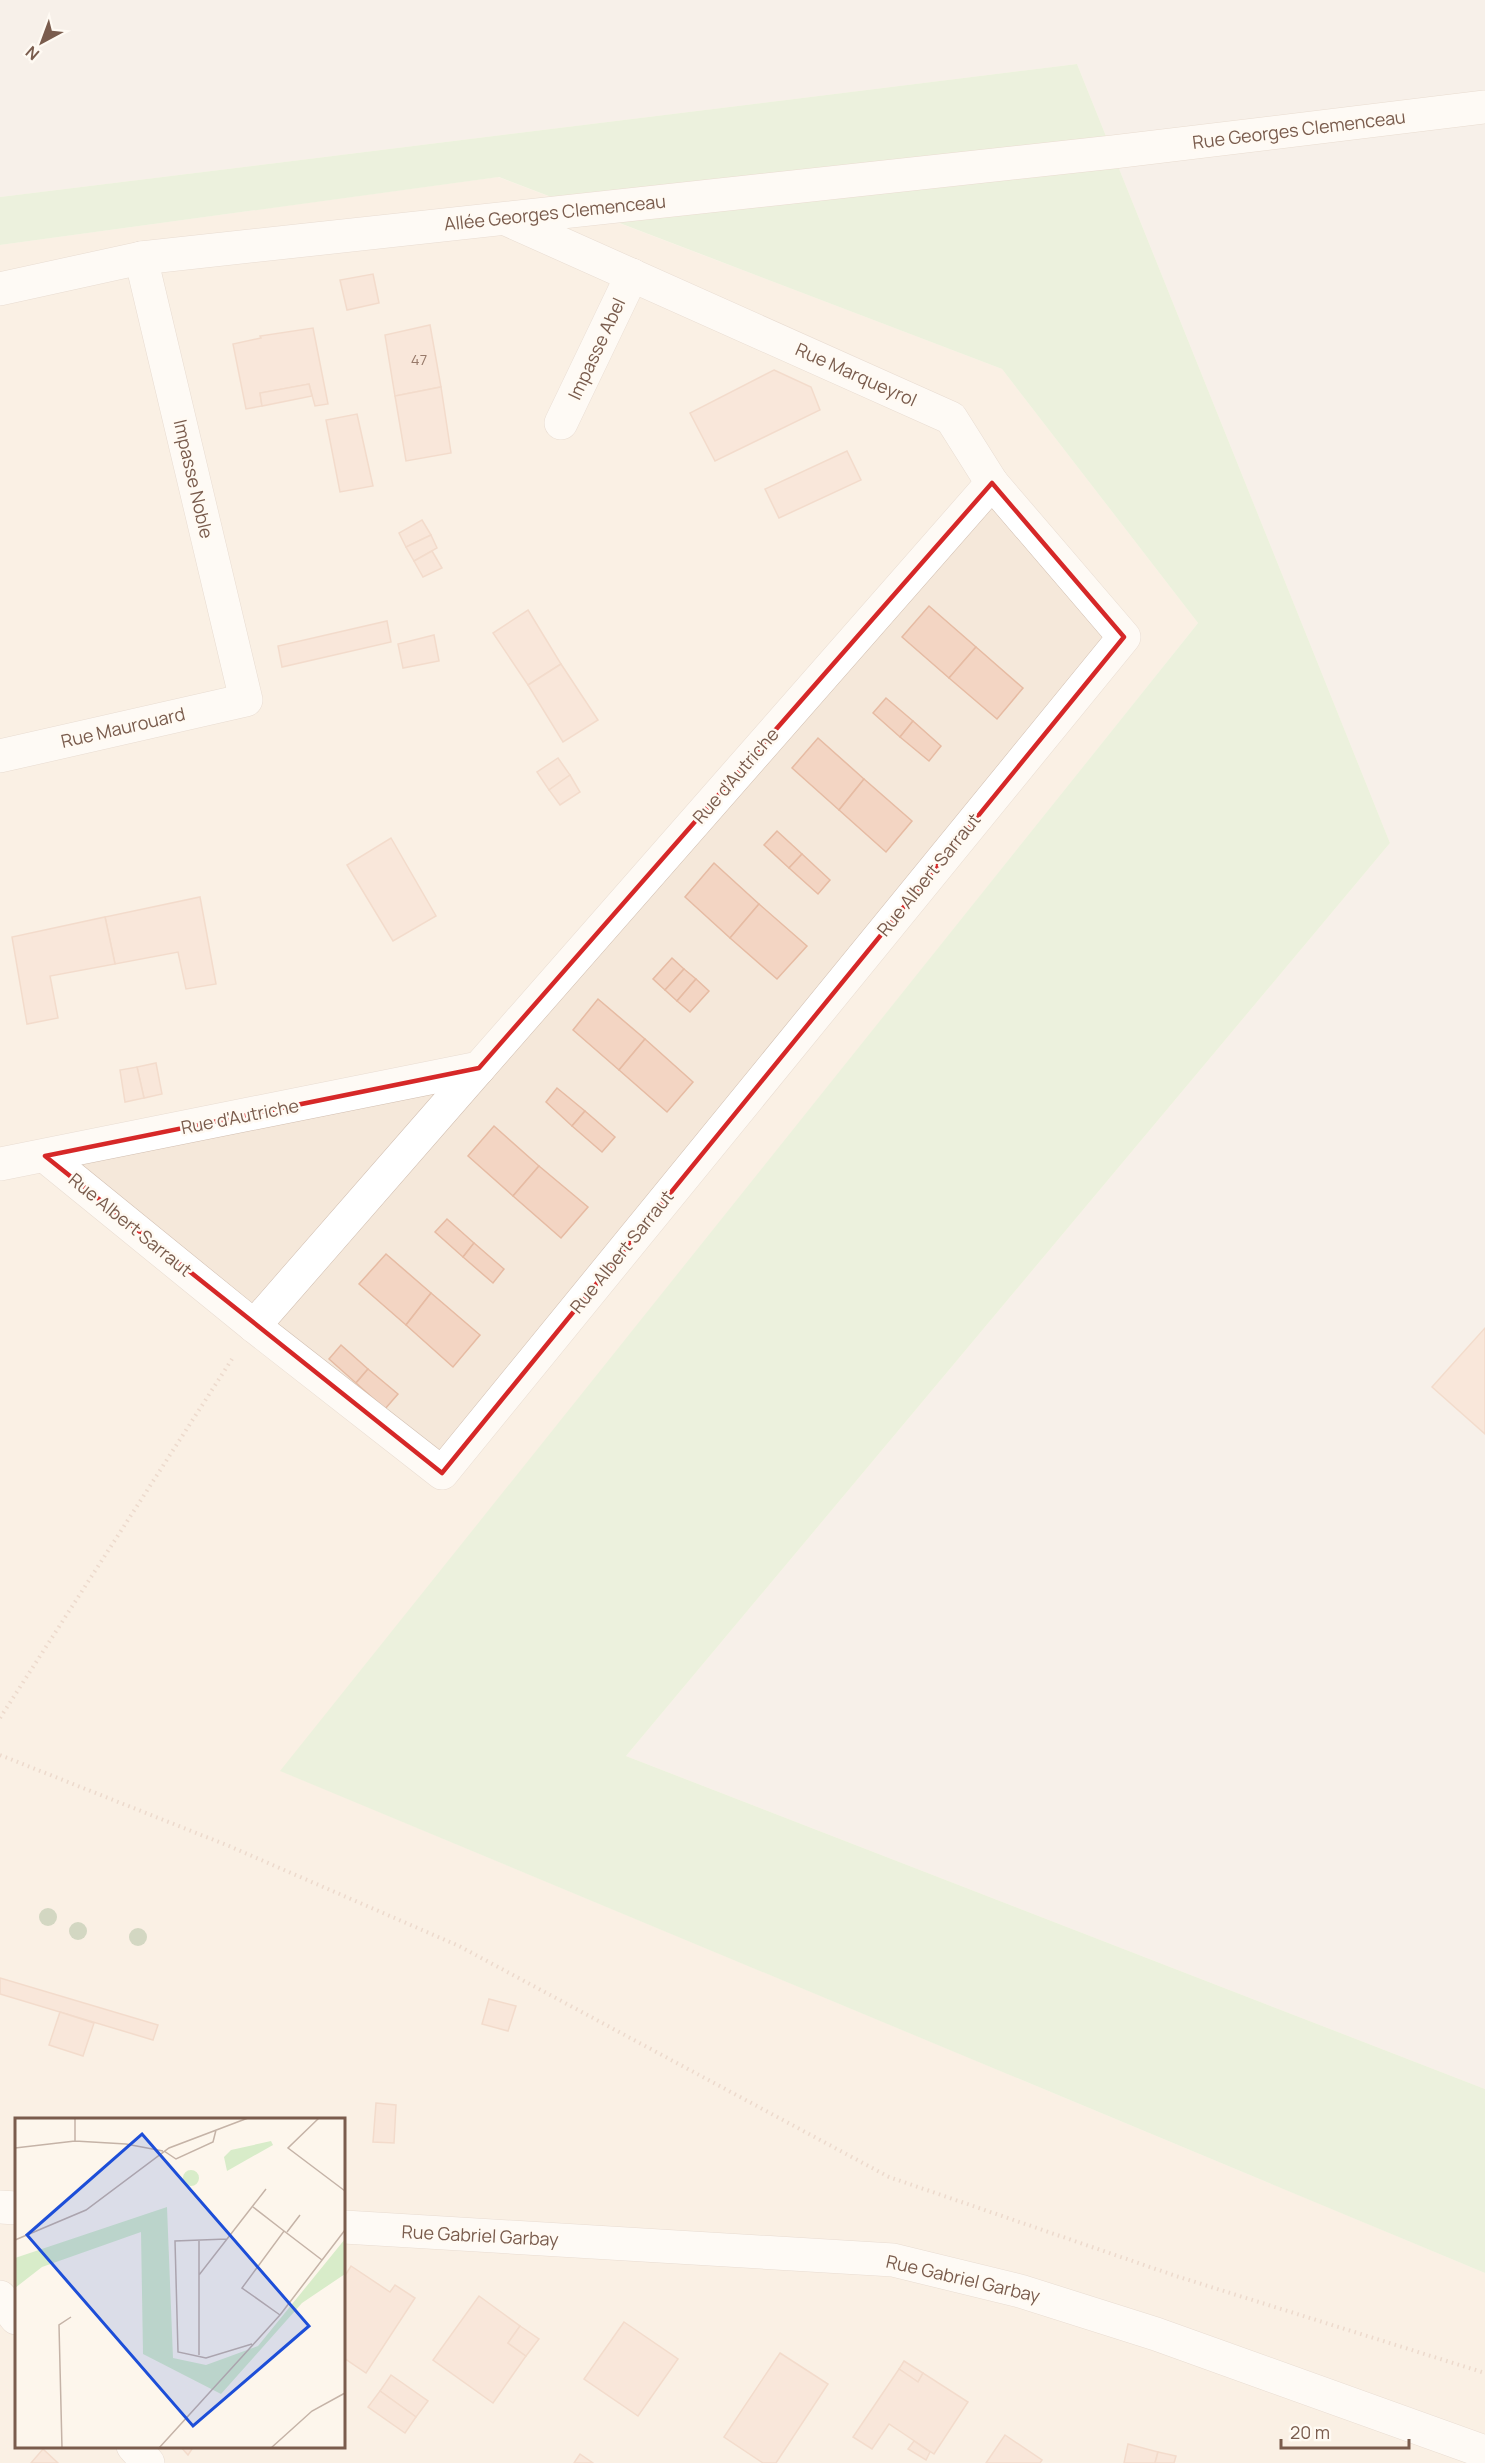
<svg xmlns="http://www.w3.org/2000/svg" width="1485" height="2463" viewBox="0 0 1485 2463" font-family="Manrope,sans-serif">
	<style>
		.residential { fill: #f5e8da; fill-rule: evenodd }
		.industrial { fill: #efe9e4 }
		.green { fill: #d8ecc9 }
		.building { fill: #f3d5c3; stroke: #e6bba3; stroke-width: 1.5 }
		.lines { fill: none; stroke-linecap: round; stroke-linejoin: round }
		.minor-casing { stroke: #d1beb0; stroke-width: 34 }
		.path { stroke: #d9b8a5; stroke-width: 4; stroke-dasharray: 1.5 4.5; stroke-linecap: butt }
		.minor { stroke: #fff; stroke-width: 33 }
		.tree { fill: #a0b28e }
		.marked { fill: none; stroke: #d62828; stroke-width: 4.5; stroke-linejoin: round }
		.labels { text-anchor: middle; stroke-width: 5; stroke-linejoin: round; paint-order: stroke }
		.number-label { font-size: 15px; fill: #987a6a }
		.street-label { font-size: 18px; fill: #7a5c4d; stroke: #fffaf3 }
		.inset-road { fill: none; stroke: #c5b3a7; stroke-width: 1.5 }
		.view { fill: #1d4ed8; fill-opacity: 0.15; stroke: #1d4ed8; stroke-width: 3 }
		.inset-edge { fill: none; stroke: #7a5c4d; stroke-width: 3 }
	</style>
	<rect width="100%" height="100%" fill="#fdf6ec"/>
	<!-- residential -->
	<path class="residential" d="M 498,177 L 1002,369 L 1198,623 L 281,1771 L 1485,2273 L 1485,2463 L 0,2463 L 0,245 ZM 16,2120 L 344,2120 L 344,2446 L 16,2446 Z"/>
	<!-- industrial -->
	<polygon class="industrial" points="0,0 1485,0 1485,2089 626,1756 1390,843 1077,64 0,197"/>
	<!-- green -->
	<polygon class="green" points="1077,64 1390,843 626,1756 1485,2089 1485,2273 280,1771 1198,623 1002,369 499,177 0,245 0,197"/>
	<!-- building -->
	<g class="building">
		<polygon points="373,274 379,303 347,310 340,280"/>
		<polygon points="430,325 441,387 395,396 385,335"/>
		<polygon points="313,328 328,404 315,406 309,384 260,393 262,406 246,409 233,344 261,338 260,336"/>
		<polygon points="774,370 811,387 820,410 715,461 690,413"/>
		<polygon points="309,384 312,396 262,406 260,393"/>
		<polygon points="441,387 451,453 406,461 395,396"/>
		<polygon points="357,414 373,486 340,492 326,420"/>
		<polygon points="847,451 861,480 779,518 765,489"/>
		<polygon points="422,520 431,535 406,547 399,533"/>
		<polygon points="431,535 437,548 414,561 406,547"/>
		<polygon points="432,551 442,568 423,577 414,561"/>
		<polygon points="929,606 976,647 949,678 902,637"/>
		<polygon points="528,610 561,664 528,685 493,633"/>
		<polygon points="387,621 391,642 282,667 278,646"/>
		<polygon points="434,635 439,661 403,668 398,644"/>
		<polygon points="976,647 1023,688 997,719 949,678"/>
		<polygon points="561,664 598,720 563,742 528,685"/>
		<polygon points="886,698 913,721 900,737 873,713"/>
		<polygon points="913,721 941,746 929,761 900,737"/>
		<polygon points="818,738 864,779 839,810 792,768"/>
		<polygon points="558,758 570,775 549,790 537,772"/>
		<polygon points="570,775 580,792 560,805 549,790"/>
		<polygon points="864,779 912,821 886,852 839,810"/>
		<polygon points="777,831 802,854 789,868 764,845"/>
		<polygon points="391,838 436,916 393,941 347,865"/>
		<polygon points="802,854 830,880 818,894 789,868"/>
		<polygon points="714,863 759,904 730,938 685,897"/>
		<polygon points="200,897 216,984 186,989 178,952 115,964 105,917"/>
		<polygon points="759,904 807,946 777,979 730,938"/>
		<polygon points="105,917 115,964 50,976 58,1018 27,1024 12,937"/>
		<polygon points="672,958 684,969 665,990 653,979"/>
		<polygon points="684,969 696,979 677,1001 665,990"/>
		<polygon points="696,979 709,991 690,1012 677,1001"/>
		<polygon points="598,999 645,1039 619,1070 573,1030"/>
		<polygon points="645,1039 693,1082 667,1112 619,1070"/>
		<polygon points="156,1063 162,1094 144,1098 137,1067"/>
		<polygon points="137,1067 144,1098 125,1102 120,1070"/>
		<polygon points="557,1088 585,1111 572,1126 546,1102"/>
		<polygon points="585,1111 615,1137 602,1152 572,1126"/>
		<polygon points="494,1126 539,1166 513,1196 468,1156"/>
		<polygon points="539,1166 588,1207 561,1238 513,1196"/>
		<polygon points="447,1219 474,1243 463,1257 435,1232"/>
		<polygon points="474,1243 504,1269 493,1283 463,1257"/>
		<polygon points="386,1254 431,1293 406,1325 359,1284"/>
		<polygon points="431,1293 480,1335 453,1367 406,1325"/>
		<polygon points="1485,1328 1485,1434 1432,1387"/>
		<polygon points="341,1345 368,1369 356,1383 329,1359"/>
		<polygon points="368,1369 398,1394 385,1409 356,1383"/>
		<polygon points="0,1978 158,2025 153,2040 0,1994"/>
		<polygon points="489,1999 516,2006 508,2031 482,2024"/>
		<polygon points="60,2012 94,2023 83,2056 49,2045"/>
		<polygon points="376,2103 396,2105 394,2143 373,2142"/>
		<polygon points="351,2266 390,2292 395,2285 415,2298 366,2373 344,2358 344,2277"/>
		<polygon points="479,2296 520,2326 508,2343 526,2356 493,2403 433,2360"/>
		<polygon points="624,2322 678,2359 638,2416 584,2379"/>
		<polygon points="520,2326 539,2339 526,2356 508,2343"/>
		<polygon points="780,2353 828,2384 776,2463 763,2463 724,2437"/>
		<polygon points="904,2361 923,2373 918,2382 899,2369"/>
		<polygon points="899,2369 918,2382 923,2373 968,2402 934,2454 889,2424 872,2449 853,2437"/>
		<polygon points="391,2375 428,2401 416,2417 380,2391"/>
		<polygon points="380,2391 416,2417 405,2433 368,2407"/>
		<polygon points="1005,2435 1042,2460 1040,2463 986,2463"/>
		<polygon points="914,2441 930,2452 926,2460 908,2449"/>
		<polygon points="1128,2444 1158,2452 1155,2463 1124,2463"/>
		<polygon points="180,2446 194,2446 188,2455"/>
		<polygon points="43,2449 58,2463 31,2463"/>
		<polygon points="1158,2452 1176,2456 1174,2463 1155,2463"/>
		<polygon points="580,2454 593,2463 574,2463"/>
	</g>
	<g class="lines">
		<!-- minor casing -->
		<g class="minor-casing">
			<g id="minor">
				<polyline points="0,289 141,258 1113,152 1485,107"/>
				<polyline points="561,423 632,275"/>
				<polyline points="0,756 246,700 141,258"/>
				<polyline points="45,1156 254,1326 442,1473 1124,637 992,483 951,418 506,219"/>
				<polyline points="0,1164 479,1068 992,483"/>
				<polyline points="254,1326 479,1068"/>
				<polyline points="0,2207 16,2208"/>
				<polyline points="344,2227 893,2260 1020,2291 1156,2334 1485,2452"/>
				<polyline points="0,2297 16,2318"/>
				<polyline points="133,2446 148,2463"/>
			</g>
		</g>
		<!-- path -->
		<g class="path">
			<polyline points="0,1718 232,1359"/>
			<polyline points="0,1755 229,1846 459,1946 889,2177 1176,2276 1485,2373"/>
		</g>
		<!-- minor -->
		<use href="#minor" class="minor"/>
	</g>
	<!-- trees -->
	<g class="tree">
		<circle cx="48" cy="1917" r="9"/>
		<circle cx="78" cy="1931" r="9"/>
		<circle cx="138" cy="1937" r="9"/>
	</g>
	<!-- marked area -->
	<path d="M0 0H1485V2463H0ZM 992,483 L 1124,637 L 442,1473 L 45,1156 L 479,1068 Z" fill="#fdf6ec" fill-opacity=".55" fill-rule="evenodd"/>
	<path class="marked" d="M 992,483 L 1124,637 L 442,1473 L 45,1156 L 479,1068 Z"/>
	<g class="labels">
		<!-- number labels -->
		<g class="number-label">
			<text x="419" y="365">47</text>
		</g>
		<!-- street labels -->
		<g class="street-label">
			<text transform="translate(1299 130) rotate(-7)" y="6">Rue Georges Clemenceau</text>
			<text transform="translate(555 213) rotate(-6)" y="6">Allée Georges Clemenceau</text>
			<text transform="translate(597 349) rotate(-65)" y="6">Impasse Abel</text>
			<text transform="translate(856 375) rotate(24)" y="6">Rue Marqueyrol</text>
			<text transform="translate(193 479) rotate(77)" y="6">Impasse Noble</text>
			<text transform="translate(123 728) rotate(-13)" y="6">Rue Maurouard</text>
			<text transform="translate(736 776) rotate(-49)" y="6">Rue d'Autriche</text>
			<text transform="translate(929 875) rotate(-51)" y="6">Rue Albert Sarraut</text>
			<text transform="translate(240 1117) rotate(-11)" y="6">Rue d'Autriche</text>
			<text transform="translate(130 1225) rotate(39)" y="6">Rue Albert Sarraut</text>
			<text transform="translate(622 1252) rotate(-51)" y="6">Rue Albert Sarraut</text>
			<text transform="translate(480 2236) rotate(3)" y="6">Rue Gabriel Garbay</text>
			<text transform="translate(963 2279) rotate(13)" y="6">Rue Gabriel Garbay</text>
		</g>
	</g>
	<!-- overview -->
	<g transform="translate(15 2118)">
		<rect width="330" height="330" fill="#fdf6ec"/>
		<path d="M 256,23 L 258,27 L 212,53 L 209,39 L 216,32 ZM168 60a8 8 0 1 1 16 0a8 8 0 1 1-16 0ZM 152,89 L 158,240 L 191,247 L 243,228 L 330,121 L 330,156 L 287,185 L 206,276 L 128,236 L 126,114 L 27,149 L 0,170 L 0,140 Z" fill="#d8ecc9"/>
		<path class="inset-road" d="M 304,0 L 273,30 L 330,73M 60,23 L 60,0M 0,30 L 60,23 L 111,26 L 148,33M 149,33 L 161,41 L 198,24 L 201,12M 238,89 L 269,113M 272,114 L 285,97M 212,121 L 160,123 L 163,234 L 191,240 L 237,226M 0,122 L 71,92 L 154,30 L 233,0M 184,157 L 184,122M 265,197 L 227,170 L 269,113 L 307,142M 184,237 L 184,157 L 251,71M 47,330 L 44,207 L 56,199M 144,330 L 265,197 L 330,112M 256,330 L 297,293 L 330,275"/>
		<path class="view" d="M 127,16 L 294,208 L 178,308 L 12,117 Z"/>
		<rect width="330" height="330" class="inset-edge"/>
	</g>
	<!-- north arrow -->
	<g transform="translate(42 42) rotate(221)" stroke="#fffaf3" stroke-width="4.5" paint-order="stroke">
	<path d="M0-4.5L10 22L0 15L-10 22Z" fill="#7a5c4d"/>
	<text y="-9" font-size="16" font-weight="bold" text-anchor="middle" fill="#7a5c4d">N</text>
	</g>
	<!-- scale -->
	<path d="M1281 2439v9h128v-9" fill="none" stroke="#7a5c4d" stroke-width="3"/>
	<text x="1290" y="2439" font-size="18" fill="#7a5c4d" stroke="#fffaf3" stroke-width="4.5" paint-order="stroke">20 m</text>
</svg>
